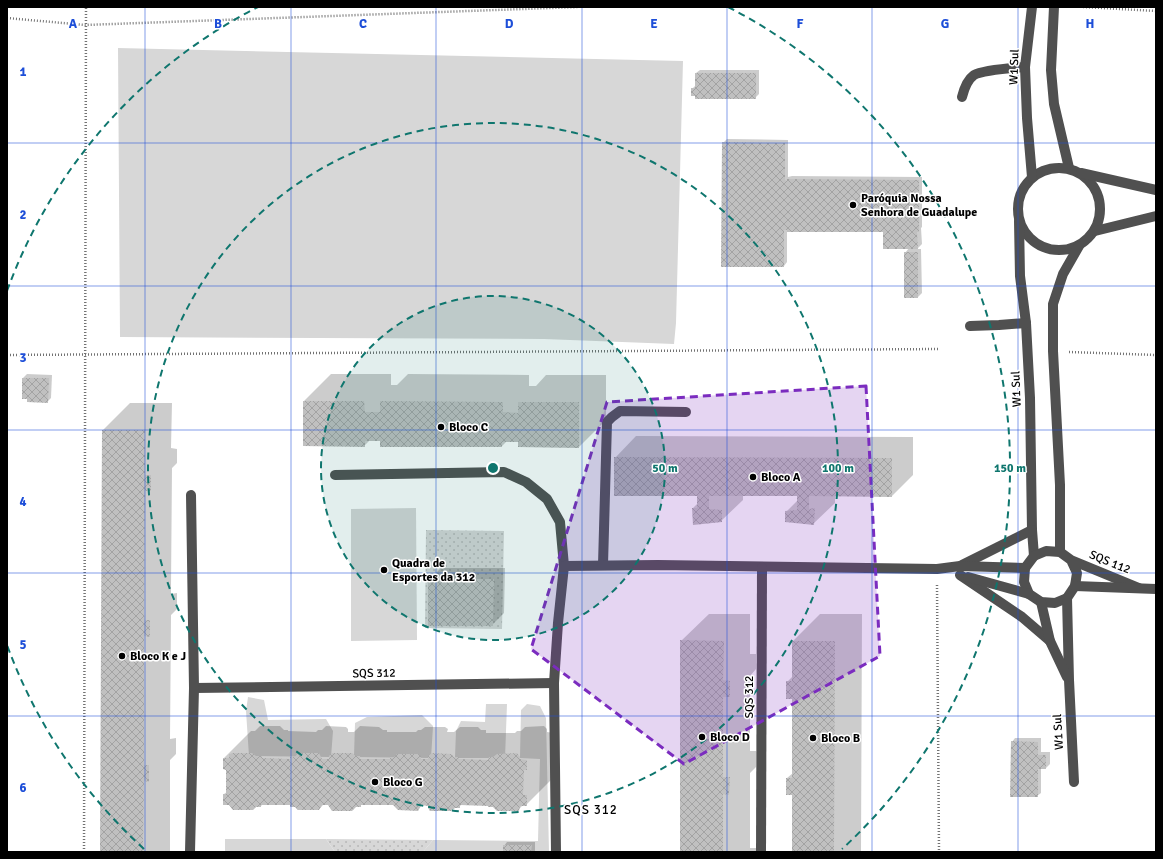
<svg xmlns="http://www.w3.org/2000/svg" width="1163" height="859" viewBox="0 0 1163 859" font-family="Signika,sans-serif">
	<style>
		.grass { fill: #d7d7d7 }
		.park { fill: url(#park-dots) }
		.shadow { fill: #0003 }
		.building { fill: url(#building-cross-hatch) }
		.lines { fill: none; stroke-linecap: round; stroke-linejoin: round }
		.path { stroke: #727272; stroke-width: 2.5; stroke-dasharray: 1 2; stroke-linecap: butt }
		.minor { stroke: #505050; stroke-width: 10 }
		.marked { fill: #7b2cbf; fill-opacity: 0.2; stroke: #7b2cbf; stroke-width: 3; stroke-dasharray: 8 5; stroke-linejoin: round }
		.grid { fill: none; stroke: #1d4ed8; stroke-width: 1; stroke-opacity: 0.55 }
		.ring { fill: none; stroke: #0f766e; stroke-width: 2; stroke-dasharray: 7 5 }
		.poi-dot { fill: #000; stroke: #fff; stroke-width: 1.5 }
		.labels { text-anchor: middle; stroke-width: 3; stroke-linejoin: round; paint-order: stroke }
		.street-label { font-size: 12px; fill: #000; stroke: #fff }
		.poi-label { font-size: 12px; font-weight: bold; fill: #000; stroke: #fff; text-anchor: start }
		.neighbourhood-label { font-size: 13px; letter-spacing: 1px; fill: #000; stroke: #fff }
		.grid-label { font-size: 13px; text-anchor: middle; font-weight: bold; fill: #1d4ed8; stroke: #fff; stroke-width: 3; stroke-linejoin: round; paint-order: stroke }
		.centre { fill: #0f766e; stroke: #fff; stroke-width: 2 }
		.ring-label { font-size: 12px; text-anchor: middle; font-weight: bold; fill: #0f766e; stroke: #fff; stroke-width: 3; stroke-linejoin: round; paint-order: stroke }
	</style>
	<defs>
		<pattern id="park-dots" width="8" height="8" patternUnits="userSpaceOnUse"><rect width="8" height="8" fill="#d7d7d7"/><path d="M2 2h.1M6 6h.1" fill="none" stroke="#b7b7b7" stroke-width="1.8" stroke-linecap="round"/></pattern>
		<pattern id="building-cross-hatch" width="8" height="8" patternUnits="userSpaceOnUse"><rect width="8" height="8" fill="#c0c0c0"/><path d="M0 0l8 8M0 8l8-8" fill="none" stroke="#a3a3a3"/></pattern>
	</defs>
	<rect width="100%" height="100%" fill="#fff"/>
	<!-- grass -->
	<g class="grass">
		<polygon points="118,48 683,61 676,323 674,344 544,339 120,337"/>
		<polygon points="416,508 417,640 351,641 351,509"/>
		<polygon points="248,697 264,700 268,720 326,719 333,731 331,757 249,756 246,711"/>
		<polygon points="486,704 507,704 505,758 455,758 456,731 461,721 485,722"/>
		<polygon points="527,704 540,706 546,718 549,852 423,852 433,840 538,841 540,759 520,758 521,710"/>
		<polygon points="422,715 433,726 431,758 354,757 355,723 367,717"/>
		<polygon points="225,839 326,839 335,852 225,852"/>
	</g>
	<!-- park -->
	<g class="park">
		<polygon points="426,530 504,531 502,629 425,628"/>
		<polygon points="326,839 433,840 423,852 335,852"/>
	</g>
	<!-- shadow -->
	<g class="shadow">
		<polygon points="700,70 759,70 759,94 755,98 692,89 696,85 696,73"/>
		<polygon points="727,139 788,140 788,177 792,176 922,177 922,227 921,228 922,244 917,249 921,249 922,293 918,297 905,253 909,248 884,231 787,231 787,262 784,266 723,143"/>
		<polygon points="27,374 52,375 51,398 47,402 28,398 23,378"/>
		<polygon points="331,374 391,374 391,385 397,385 408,374 529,375 529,386 536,386 546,375 606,375 606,420 579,447 507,441 502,446 370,440 364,446 304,401"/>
		<polygon points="130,403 172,403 171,448 177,449 177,463 172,468 171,588 171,594 177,593 177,609 171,615 170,739 176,738 176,754 170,760 170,852 101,852 103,430"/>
		<polygon points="636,436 913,437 913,475 892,496 835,496 835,503 813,524 786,512 798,500 798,495 743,495 743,500 721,521 693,508 698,503 698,495 615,458"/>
		<polygon points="441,568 505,568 504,613 492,625 429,580"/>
		<polygon points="709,614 750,614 750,654 756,654 756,669 750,676 750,751 756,751 756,767 750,773 750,848 756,848 756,852 681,852 681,641"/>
		<polygon points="820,614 862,614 861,852 793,852 793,794 787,778 793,773 793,698 787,682 793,676 793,641"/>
		<polygon points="260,726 280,726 284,730 288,730 288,731 316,732 318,730 322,730 326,726 346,727 348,729 348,732 354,732 360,726 379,727 383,730 387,730 387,732 416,732 418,730 421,730 425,727 445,727 448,729 447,732 454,732 460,727 478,727 481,730 486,730 486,733 515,733 517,731 521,731 525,727 544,726 547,729 547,732 554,733 550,745 550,768 553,768 553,778 526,805 523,805 518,810 489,805 462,804 459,807 423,804 418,810 393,804 362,804 360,806 324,804 319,809 291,804 263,804 261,806 224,804 224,794 227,792 227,769 224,758 251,731 255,731"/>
		<polygon points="1015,738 1041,738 1041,752 1050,752 1050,764 1046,768 1041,768 1041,793 1037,796 1012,742"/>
		<polygon points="507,842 535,842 535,852 504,852 504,846"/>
	</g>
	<!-- building -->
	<g class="building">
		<polygon points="695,73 756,73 756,99 695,99 695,96 691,96 691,88 695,88"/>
		<polygon points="722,142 785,143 785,180 787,181 787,179 919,180 919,232 917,232 918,249 883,249 883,232 787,232 787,230 784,230 784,267 721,267"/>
		<rect x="904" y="252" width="14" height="46"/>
		<polygon points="22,378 49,378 48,403 27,402 27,399 22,399"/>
		<polygon points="303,401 364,401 365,412 380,412 380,401 503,402 503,412 518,413 518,402 579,402 579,448 518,447 518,442 502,442 502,447 380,447 380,441 365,441 365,447 303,446"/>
		<polygon points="102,430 145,430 145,475 151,475 151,491 145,491 144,615 145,620 150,620 150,637 144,636 144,765 149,765 149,782 144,781 143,852 100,852"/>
		<polygon points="614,457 892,458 892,497 809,496 809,509 815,508 814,525 785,522 785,511 797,510 797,496 709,496 709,509 722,510 722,522 693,525 692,508 697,508 697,496 614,496"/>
		<polygon points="428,579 494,579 493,626 428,626"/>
		<polygon points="680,640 724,641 723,680 730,681 730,697 723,697 723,777 730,777 729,795 723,794 723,852 680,852"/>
		<polygon points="792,641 835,641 834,852 792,852 792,795 786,795 786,778 792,778 792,699 786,699 786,681 792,681"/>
		<polygon points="1011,741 1038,742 1038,755 1046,755 1046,769 1038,769 1038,797 1010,797"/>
		<polygon points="232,753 252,753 256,756 262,756 262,758 290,759 290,757 295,757 298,753 319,753 322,759 329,759 329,756 332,753 352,753 356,756 360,756 360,759 390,759 390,757 394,757 397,754 418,754 421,756 421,759 428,759 428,756 432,753 451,754 454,757 459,757 459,759 488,760 489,757 493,757 497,754 517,753 520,757 520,759 527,760 527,770 524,770 523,795 527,795 527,806 520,806 519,811 497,811 493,807 488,807 488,806 460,805 460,808 455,808 451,811 430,811 428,808 428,806 421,805 418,811 398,810 393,805 361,805 361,807 356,807 352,811 332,811 328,805 322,805 319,810 298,810 295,807 290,807 290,805 261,805 261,807 256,807 253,810 233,810 229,805 223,805 223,794 226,794 226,770 223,769 223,758 229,758 229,755"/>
		<polygon points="503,845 532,845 531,852 503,852"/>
	</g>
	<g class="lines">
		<!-- path -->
		<g class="path">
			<polyline points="1083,7 1156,11"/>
			<polyline points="7,18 85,25 578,7"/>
			<polyline points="1069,352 1156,355"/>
			<polyline points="7,355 940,349"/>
			<polyline points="937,585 939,852"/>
			<polyline points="84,852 86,7"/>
		</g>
		<!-- minor -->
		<g class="minor">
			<polyline points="1054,7 1051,70 1054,104 1069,168"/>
			<path d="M 962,97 C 964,89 967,80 974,75 C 983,70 1013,68 1025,67"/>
			<circle cx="1059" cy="209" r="41"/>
			<polyline points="1081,173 1156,190"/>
			<polyline points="1032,177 1027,118 1025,67 1032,7"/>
			<polyline points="1019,221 1020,276 1026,323 1030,398 1032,530 1034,556"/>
			<polyline points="1095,231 1156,216"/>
			<polyline points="970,326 999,325 1026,323"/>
			<polyline points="335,475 504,472 526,482 547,499 560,522 564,566"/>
			<polyline points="1060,552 1060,485 1053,351 1053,304 1063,274 1079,246"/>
			<polyline points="1071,560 1077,573 1075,586 1067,598 1055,603 1041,602 1029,594 1024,582 1025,568 1034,556 1046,551 1060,552 1071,560 1139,588"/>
			<polyline points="603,565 607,422 612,417 620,411 686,412"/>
			<polyline points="962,565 1032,530"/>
			<polyline points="960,575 1022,617 1050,641"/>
			<polyline points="968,577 1029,594"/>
			<polyline points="1075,586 1156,589"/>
			<polyline points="1067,598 1069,680 1074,782"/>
			<polyline points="1041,602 1050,641 1067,677"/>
			<polyline points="194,688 554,683"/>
			<polyline points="190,852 194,688 191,495"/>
			<polyline points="556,852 554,683 558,623 564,566 658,565 937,569 960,566 1025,568"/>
			<polyline points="761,852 762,567"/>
		</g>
	</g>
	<!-- marked area -->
	<path class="marked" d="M 866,386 L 880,656 L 684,764 L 531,649 L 607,402 Z"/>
	<!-- grid -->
	<path class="grid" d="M 145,7 L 145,852M 291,7 L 291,852M 436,7 L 436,852M 582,7 L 582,852M 727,7 L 727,852M 872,7 L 872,852M 1018,7 L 1018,852M 7,143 L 1156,143M 7,286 L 1156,286M 7,430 L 1156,430M 7,573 L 1156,573M 7,716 L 1156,716"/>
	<!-- distance rings -->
	<circle cx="493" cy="468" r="172" fill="#0f766e" fill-opacity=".12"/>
	<g class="ring">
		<circle cx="493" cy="468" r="172"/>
		<circle cx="493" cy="468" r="345"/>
		<path d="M144 849A517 517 0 0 1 7 645M7 291A517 517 0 0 1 258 7M728 7A517 517 0 0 1 842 849"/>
	</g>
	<!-- markers -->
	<g class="poi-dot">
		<circle cx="853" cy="205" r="4"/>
		<circle cx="441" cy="427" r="4"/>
		<circle cx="753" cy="477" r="4"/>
		<circle cx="384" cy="570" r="4"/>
		<circle cx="122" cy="656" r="4"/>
		<circle cx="702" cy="737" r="4"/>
		<circle cx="813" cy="738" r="4"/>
		<circle cx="375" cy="782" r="4"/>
	</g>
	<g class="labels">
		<!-- street labels -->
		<g class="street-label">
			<text transform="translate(1014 67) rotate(-88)" y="4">W1 Sul</text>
			<text transform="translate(1016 389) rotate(-92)" y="4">W1 Sul</text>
			<text transform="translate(1110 562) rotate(22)" y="4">SQS 112</text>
			<text transform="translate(374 673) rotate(-1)" y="4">SQS 312</text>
			<text transform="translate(749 697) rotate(-90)" y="4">SQS 312</text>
			<text transform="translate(1058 732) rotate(-93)" y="4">W1 Sul</text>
		</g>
		<!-- poi labels -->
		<g class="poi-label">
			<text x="861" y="202">Paróquia Nossa<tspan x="861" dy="14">Senhora de Guadalupe</tspan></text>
			<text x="449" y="431">Bloco C</text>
			<text x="761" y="481">Bloco A</text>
			<text x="392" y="567">Quadra de<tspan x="392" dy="14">Esportes da 312</tspan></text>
			<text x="130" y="660">Bloco K e J</text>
			<text x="710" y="741">Bloco D</text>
			<text x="821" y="742">Bloco B</text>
			<text x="383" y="786">Bloco G</text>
		</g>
		<!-- neighbourhood labels -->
		<g class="neighbourhood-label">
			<text x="591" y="814">SQS 312</text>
		</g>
	</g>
	<g class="grid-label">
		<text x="73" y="28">A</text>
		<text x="218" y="28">B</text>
		<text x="363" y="28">C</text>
		<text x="509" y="28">D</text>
		<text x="654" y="28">E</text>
		<text x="800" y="28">F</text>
		<text x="945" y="28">G</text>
		<text x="1090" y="28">H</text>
		<text x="23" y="76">1</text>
		<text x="23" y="219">2</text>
		<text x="23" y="362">3</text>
		<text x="23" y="506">4</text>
		<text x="23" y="649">5</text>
		<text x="23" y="792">6</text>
	</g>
	<circle cx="493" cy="468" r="6" class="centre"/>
	<g class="ring-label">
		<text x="665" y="472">50 m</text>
		<text x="838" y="472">100 m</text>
		<text x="1010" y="472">150 m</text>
	</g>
	<!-- border -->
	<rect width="1163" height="859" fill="none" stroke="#000000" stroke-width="16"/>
</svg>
